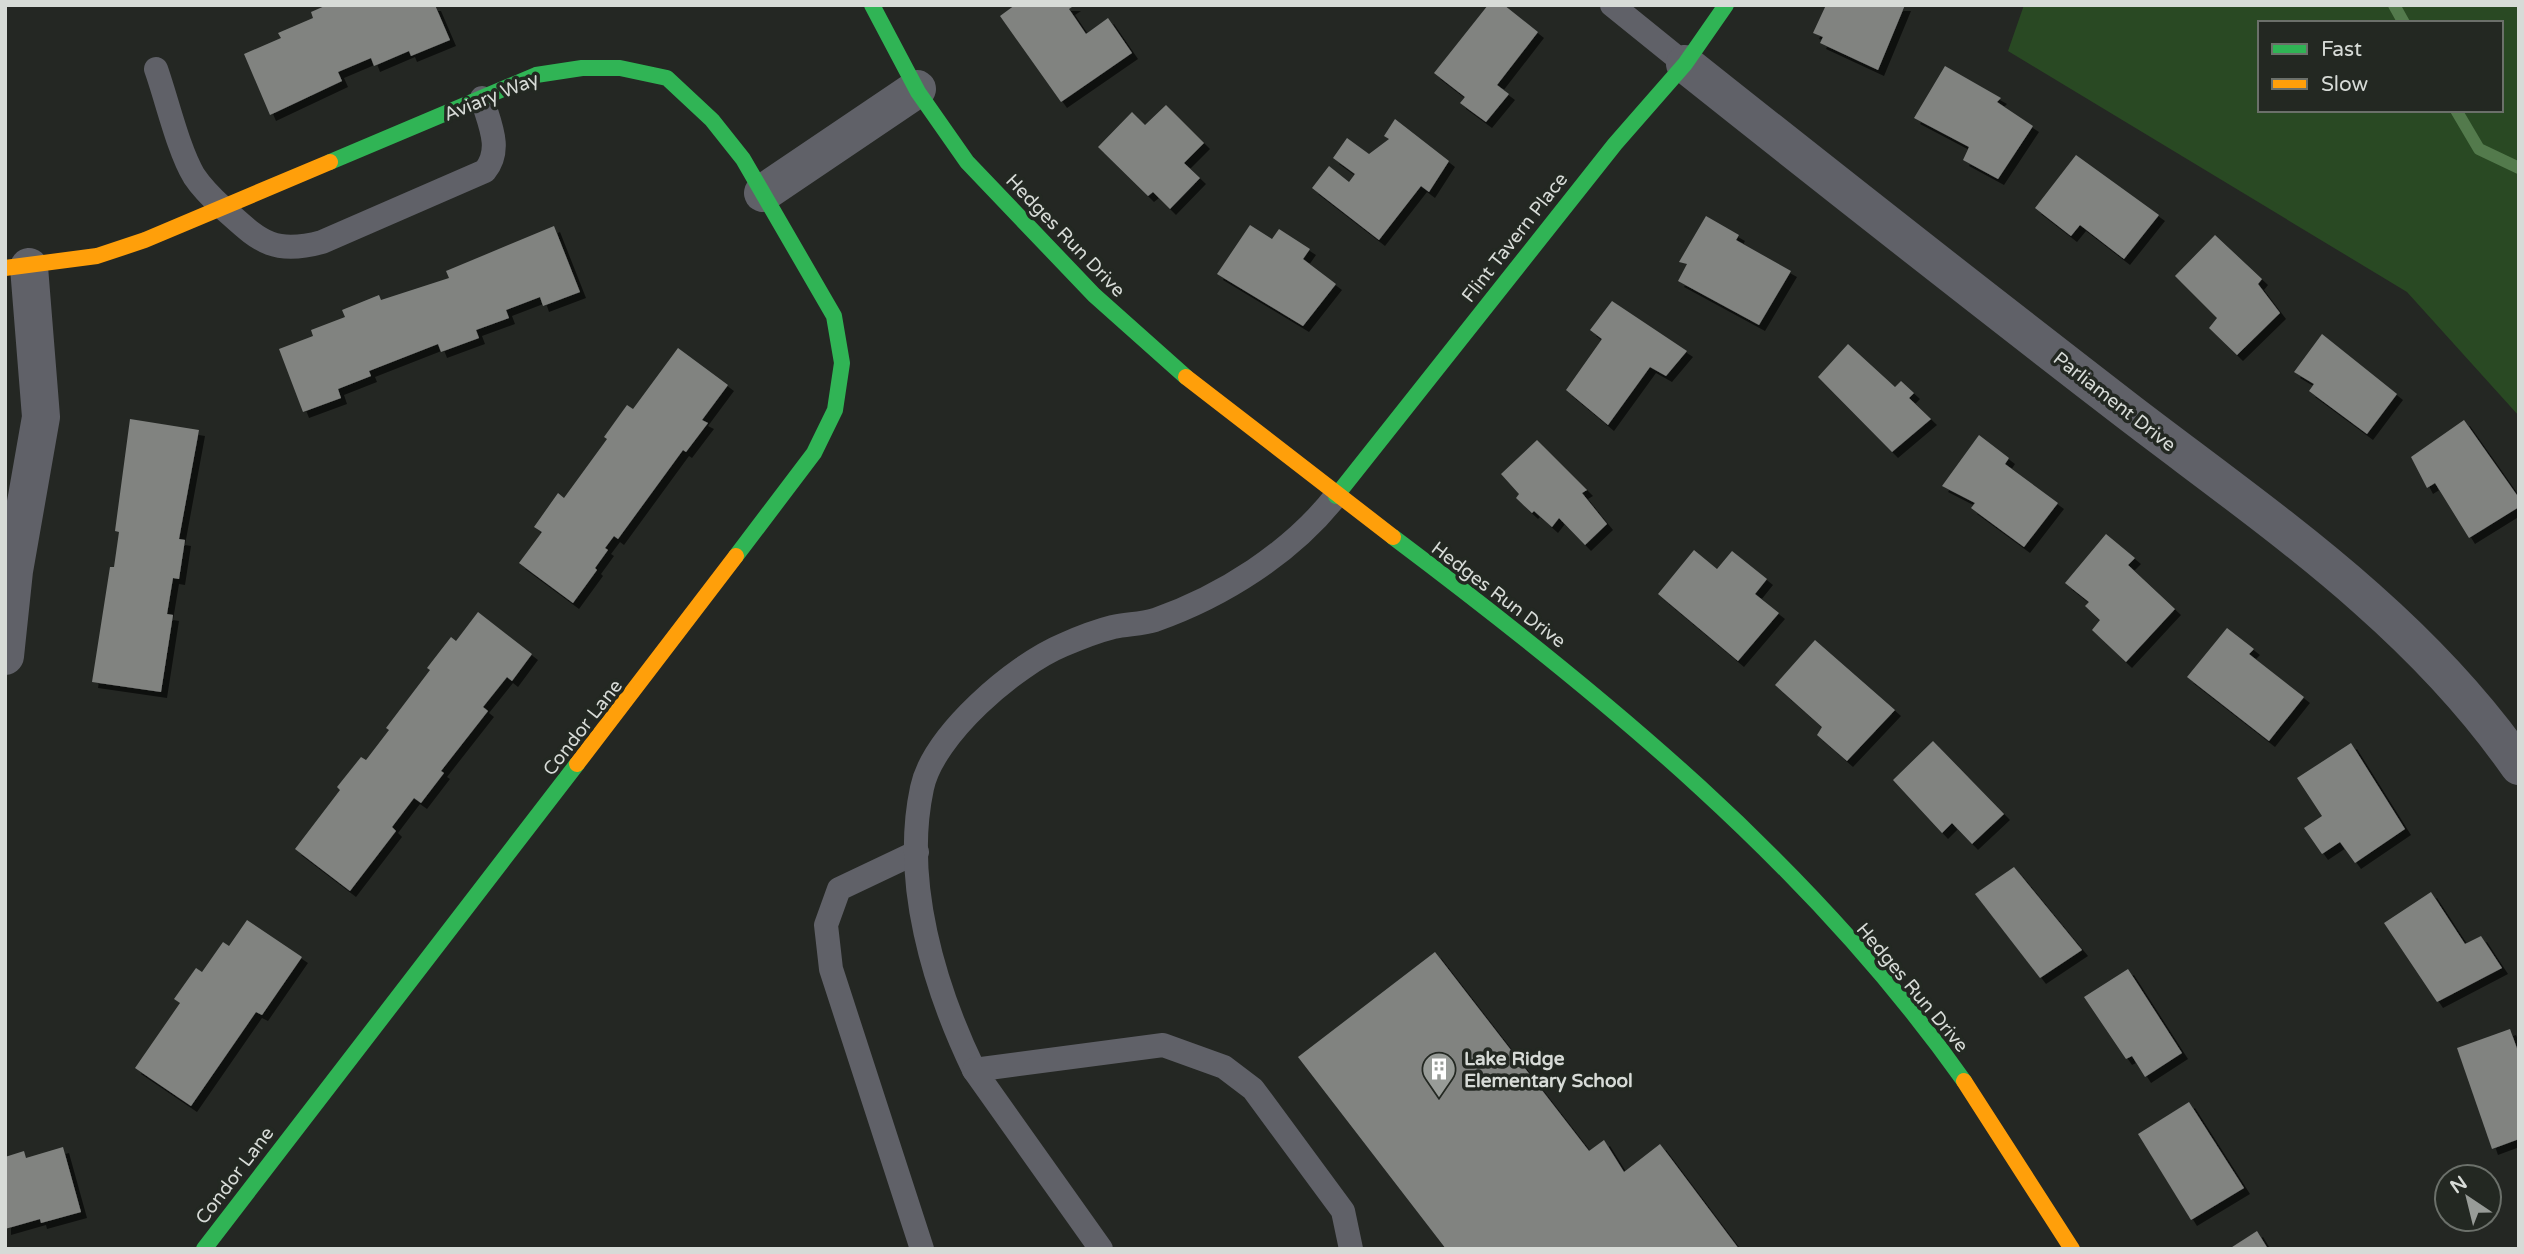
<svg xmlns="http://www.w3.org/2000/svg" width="2524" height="1254" viewBox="0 0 2524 1254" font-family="'Varela Round',sans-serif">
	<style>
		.green { fill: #294923; fill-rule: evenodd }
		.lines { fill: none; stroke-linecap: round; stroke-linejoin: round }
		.stream { stroke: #537a4c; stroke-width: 12 }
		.building { fill: #818380; filter: url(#shadow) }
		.lane { stroke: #606168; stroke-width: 24 }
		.street { stroke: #606168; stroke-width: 38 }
		.fast { stroke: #30b455; stroke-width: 16 }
		.slow { stroke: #ff9f0a; stroke-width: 16 }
		.labels { text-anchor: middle; stroke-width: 7; stroke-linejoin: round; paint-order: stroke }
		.street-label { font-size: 19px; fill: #d7dbd7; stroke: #232822 }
		.poi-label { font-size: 19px; font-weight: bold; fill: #d7dbd7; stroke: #232822; text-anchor: start }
	</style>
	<defs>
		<filter id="shadow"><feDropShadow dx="6" dy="6" stdDeviation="0" flood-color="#0009"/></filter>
	</defs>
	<rect width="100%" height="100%" fill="#242723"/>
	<!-- green -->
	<path class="green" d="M 2024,5 L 2519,5 L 2519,416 L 2407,292 L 2008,51 ZM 2260,23 L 2501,23 L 2501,110 L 2260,110 Z"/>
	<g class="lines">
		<!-- stream -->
		<g class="stream">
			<polyline points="2394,5 2404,23"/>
			<polyline points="2456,110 2479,149 2519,168"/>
		</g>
	</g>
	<!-- building -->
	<g class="building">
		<polygon points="327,5 435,5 450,40 411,56 409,51 374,66 371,58 338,72 342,81 270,115 244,54 281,38 278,33 313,18 311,12"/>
		<polygon points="1015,5 1075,5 1069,9 1086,34 1108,18 1132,53 1061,102 1000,16"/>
		<polygon points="1488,5 1504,5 1538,32 1497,85 1509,94 1486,122 1460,103 1465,97 1434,73"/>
		<polygon points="1826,5 1905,5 1878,70 1820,43 1823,37 1813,33"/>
		<polygon points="1945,66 2001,98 1997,102 2033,126 1998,179 1963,160 1969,147 1914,118"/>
		<polygon points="1166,105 1204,143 1184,163 1200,178 1170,209 1153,192 1148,196 1098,147 1132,112 1145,125"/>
		<polygon points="1395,119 1449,161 1429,192 1421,186 1379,240 1312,188 1329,166 1349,182 1355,174 1333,158 1347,138 1369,154 1389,139 1384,136"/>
		<polygon points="2076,155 2159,215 2124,259 2080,225 2071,236 2035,208"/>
		<polygon points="1706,216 1739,235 1736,240 1791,271 1759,325 1678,281 1687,264 1679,262"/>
		<polygon points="1250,225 1272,239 1279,229 1310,249 1303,259 1336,284 1303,326 1217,274"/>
		<polygon points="554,226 580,292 543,306 540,297 506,310 509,318 476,330 479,338 441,352 438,344 369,371 371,376 338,389 341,398 303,412 279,349 313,336 311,330 345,317 342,310 379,295 381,300 449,278 446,271"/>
		<polygon points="2215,235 2262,279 2258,284 2280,313 2237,355 2209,328 2217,318 2175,276"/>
		<polygon points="1612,301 1687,351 1666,376 1650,367 1608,425 1566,390 1602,339 1590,330"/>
		<polygon points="2322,334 2397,394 2367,434 2309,391 2314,384 2294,372"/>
		<polygon points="1848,344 1895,387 1901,381 1914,393 1909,398 1931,419 1892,452 1818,377"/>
		<polygon points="678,348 728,385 702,420 708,423 686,452 683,450 618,539 614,536 605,548 608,550 595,568 597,570 573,603 519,563 542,532 534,527 558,493 564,498 607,439 604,437 627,405 633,409"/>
		<polygon points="130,419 199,430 179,539 185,540 179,579 173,578 167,614 173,615 161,692 92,682 110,567 114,567 119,532 115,531"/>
		<polygon points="2464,420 2519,498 2519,507 2469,538 2435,483 2427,488 2411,457"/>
		<polygon points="1979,435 2009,458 2005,464 2058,503 2024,547 1971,508 1975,503 1942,486"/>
		<polygon points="1537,440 1587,490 1582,493 1607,524 1585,545 1559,518 1552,527 1534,511 1532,513 1516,498 1519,494 1501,474"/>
		<polygon points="2106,534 2135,558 2128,565 2175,609 2126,662 2092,630 2100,620 2085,606 2089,602 2065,583"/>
		<polygon points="1694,550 1717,569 1732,551 1767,579 1755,594 1779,613 1738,661 1658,594"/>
		<polygon points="478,612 532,654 512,681 507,677 483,707 488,711 441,771 444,773 421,803 414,798 392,827 396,831 350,891 295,849 340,790 337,787 361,757 366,760 389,730 386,728 430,670 427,668 451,637 456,641"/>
		<polygon points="2227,628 2254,649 2249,654 2304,697 2269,741 2187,677"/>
		<polygon points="1815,640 1895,710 1847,761 1817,735 1822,727 1775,685"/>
		<polygon points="1933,741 2004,814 1972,844 1952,823 1942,833 1893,780"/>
		<polygon points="2351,743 2405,829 2355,863 2340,842 2322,854 2304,828 2322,816 2297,778"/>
		<polygon points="2014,867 2082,950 2040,978 1975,894"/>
		<polygon points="2431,892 2465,944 2481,936 2502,968 2437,1002 2384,923"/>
		<polygon points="247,920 302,957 262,1015 256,1012 191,1106 135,1068 180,1003 174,999 196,968 202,972 223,942 229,946"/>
		<polygon points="1435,952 1589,1151 1604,1140 1624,1172 1660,1144 1739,1249 1446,1249 1298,1057"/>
		<polygon points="2128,969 2182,1053 2145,1077 2132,1056 2126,1059 2084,997"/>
		<polygon points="2510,1029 2519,1054 2519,1139 2492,1149 2457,1048"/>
		<polygon points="2189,1102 2244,1188 2191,1220 2138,1134"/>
		<polygon points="63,1147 81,1212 41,1223 40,1219 5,1229 5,1157 24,1151 26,1158"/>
		<polygon points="2257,1231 2268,1249 2229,1249"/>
	</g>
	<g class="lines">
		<!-- lane -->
		<g class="lane">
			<polyline points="1612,5 1685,64"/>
			<path d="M 156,69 C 167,100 178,149 194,176 C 202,188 212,198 223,208 C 258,239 271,256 322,242 L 485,171 C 503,149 489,123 482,98"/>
			<polyline points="917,852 839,889 826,925 831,969 922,1249"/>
			<path d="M 974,1070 C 934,987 902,881 922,788 C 933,735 1015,665 1063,645 C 1079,638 1097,631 1113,627 C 1127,624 1142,624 1155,620 C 1223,596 1291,553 1336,496"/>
			<polyline points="1101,1249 974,1070 1163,1045 1224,1067 1253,1089 1343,1211 1351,1249"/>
		</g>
		<!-- street -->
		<g class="street">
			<path d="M 1685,64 C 1832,181 1981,298 2130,413 C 2270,520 2417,619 2519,766"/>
			<polyline points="763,193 917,89"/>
			<polyline points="5,656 14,571 41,417 29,267"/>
		</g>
		<!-- fast -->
		<g class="fast">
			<polyline points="872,5 918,92 967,162 1094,295 1186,377"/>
			<polyline points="330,162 536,75 582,68 620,68 667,78 712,120 743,159 834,316 842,363 835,410 814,453 736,556"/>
			<polyline points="1336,496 1615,144 1685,64 1726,5"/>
			<path d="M 1393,537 C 1602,694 1812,866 1964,1081"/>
			<polyline points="204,1249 577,764"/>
		</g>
		<!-- slow -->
		<g class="slow">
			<polyline points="5,268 97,256 145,240 330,162"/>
			<polyline points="1186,377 1393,537"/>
			<polyline points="577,764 736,556"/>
			<polyline points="1964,1081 2072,1249"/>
		</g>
	</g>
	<!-- icons -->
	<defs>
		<g id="building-pin" transform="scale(1.75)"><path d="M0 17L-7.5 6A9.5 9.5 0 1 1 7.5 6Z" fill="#989c98" stroke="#232822"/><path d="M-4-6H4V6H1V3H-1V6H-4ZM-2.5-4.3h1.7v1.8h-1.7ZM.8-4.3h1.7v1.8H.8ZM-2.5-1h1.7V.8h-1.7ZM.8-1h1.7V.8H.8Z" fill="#fff"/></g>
	</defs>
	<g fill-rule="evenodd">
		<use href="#building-pin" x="1439" y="1069"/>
	</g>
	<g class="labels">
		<!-- street labels -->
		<g class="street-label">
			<text transform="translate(491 96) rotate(-22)" y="7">Aviary Way</text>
			<text transform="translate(1066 235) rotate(46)" y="7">Hedges Run Drive</text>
			<text transform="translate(1514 237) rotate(-52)" y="7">Flint Tavern Place</text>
			<text transform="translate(2115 401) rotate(38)" y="7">Parliament Drive</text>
			<text transform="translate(1499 594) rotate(37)" y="7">Hedges Run Drive</text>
			<text transform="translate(582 727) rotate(-52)" y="7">Condor Lane</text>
			<text transform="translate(1913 987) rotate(50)" y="7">Hedges Run Drive</text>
			<text transform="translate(234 1175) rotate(-53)" y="7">Condor Lane</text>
		</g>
		<!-- poi labels -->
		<g class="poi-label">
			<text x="1464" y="1065">Lake Ridge<tspan x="1464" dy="22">Elementary School</tspan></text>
		</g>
	</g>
	<!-- border -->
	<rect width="2524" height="1254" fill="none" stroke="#d7dbd7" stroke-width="14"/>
	<!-- legend -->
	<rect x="2258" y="21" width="245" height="91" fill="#232822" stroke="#6b706a" stroke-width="2"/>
	<rect x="2272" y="44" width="35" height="10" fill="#30b455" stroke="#6b706a" stroke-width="2"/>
	<text x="2321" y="56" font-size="21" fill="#d7dbd7">Fast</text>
	<rect x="2272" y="79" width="35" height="10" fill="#ff9f0a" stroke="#6b706a" stroke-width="2"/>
	<text x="2321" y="91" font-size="21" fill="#d7dbd7">Slow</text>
	<!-- north arrow -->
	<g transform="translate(2468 1198) rotate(325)"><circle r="33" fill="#232822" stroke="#6b706a" stroke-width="2"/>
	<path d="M0-5L12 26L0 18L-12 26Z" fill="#989c98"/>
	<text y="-10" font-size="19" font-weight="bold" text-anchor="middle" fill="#d7dbd7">N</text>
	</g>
</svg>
